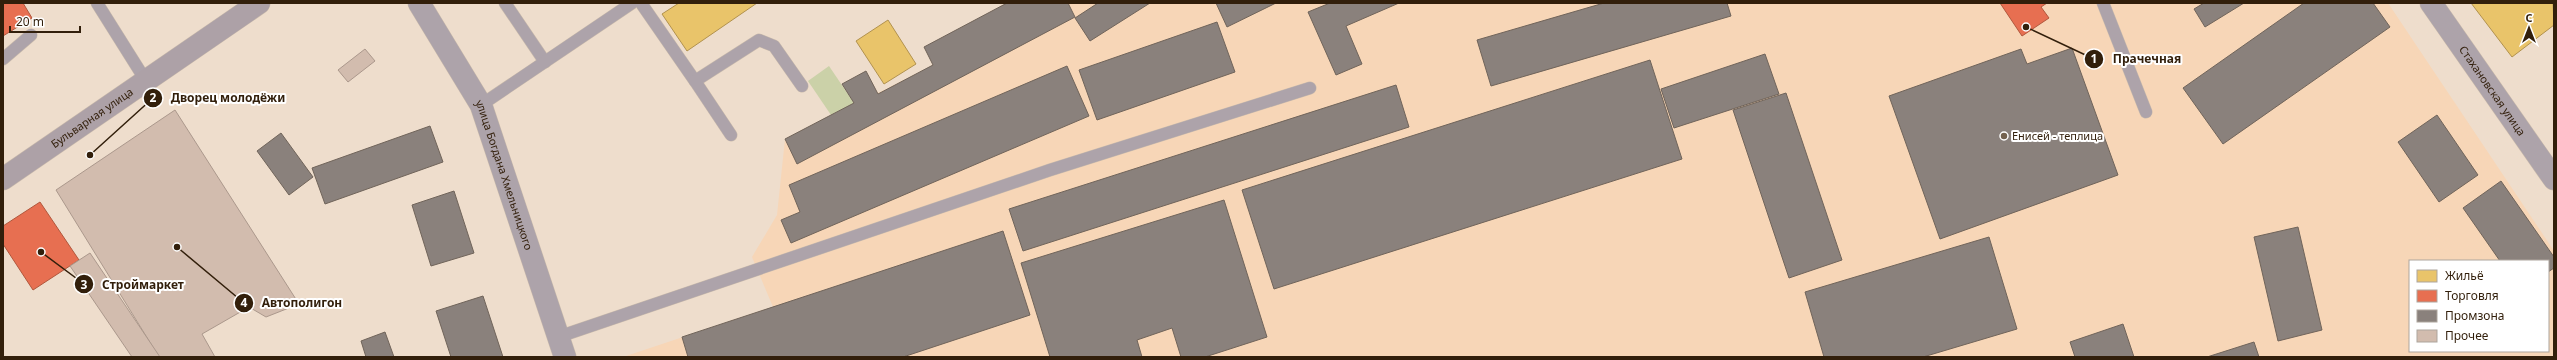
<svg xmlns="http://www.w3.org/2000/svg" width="2557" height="360" viewBox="0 0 2557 360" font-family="'Noto Sans',sans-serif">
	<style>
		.built { fill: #f7d6b7; fill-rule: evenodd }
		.green { fill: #cbd1a8 }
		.homes { fill: #e9c46a; stroke: #b2924e }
		.shops { fill: #e76f51; stroke: #b1573c }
		.industry { fill: #8a817c; stroke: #70645a }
		.building { fill: #d2bcae; stroke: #ab988c }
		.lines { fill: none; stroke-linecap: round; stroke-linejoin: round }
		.lane-casing { stroke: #cabbac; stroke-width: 13 }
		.street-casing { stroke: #cabbac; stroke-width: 23 }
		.secondary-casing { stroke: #cabbac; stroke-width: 23 }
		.lane { stroke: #ada3aa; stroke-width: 12 }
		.street { stroke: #ada3aa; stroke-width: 22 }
		.secondary { stroke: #ada1a7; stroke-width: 22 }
		.poi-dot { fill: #74624f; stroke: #fff; stroke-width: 1.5 }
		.labels { text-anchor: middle; stroke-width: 4; stroke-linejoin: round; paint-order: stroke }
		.street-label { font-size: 11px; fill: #321f0b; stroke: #fff }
		.poi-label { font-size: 11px; fill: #321f0b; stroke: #fff; text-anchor: start }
		.leader { fill: none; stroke: #321f0b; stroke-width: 1.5 }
		.callout-dot { fill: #321f0b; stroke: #fff; stroke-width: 1.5 }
		.mark-label { font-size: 12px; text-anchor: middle; font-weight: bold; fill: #fff }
		.callout-label { font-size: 12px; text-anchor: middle; font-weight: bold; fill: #321f0b; stroke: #fff; stroke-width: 4; stroke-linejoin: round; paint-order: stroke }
	</style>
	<rect width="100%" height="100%" fill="#edc"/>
	<!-- built -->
	<path class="built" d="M 1007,3 L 2388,3 L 2554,251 L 2554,357 L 623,357 L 773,307 L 752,257 L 777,215 L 785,139 L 854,103 L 842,84 L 866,71 L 878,93 L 933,65 L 924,47 ZM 2410,261 L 2548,261 L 2548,351 L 2410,351 Z"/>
	<!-- green -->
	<polygon class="green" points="829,66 854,103 831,115 808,81"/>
	<!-- homes -->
	<g class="homes">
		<polygon points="679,3 757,3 687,51 662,14"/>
		<polygon points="2471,3 2553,3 2554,25 2512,57"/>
		<polygon points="888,20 916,64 884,84 856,41"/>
	</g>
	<!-- shops -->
	<g class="shops">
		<polygon points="3,3 23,3 32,18 3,36"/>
		<polygon points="2000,3 2047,3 2041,7 2049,18 2022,36"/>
		<polygon points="40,202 79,260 33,290 3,244 3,226"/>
	</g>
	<!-- industry -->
	<g class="industry">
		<polygon points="1007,3 1068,3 1075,17 797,164 785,139 854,103 842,84 866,71 878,94 933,65 924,47"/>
		<polygon points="1098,3 1150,3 1090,41 1075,18"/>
		<polygon points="1216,3 1276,3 1227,27"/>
		<polygon points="1330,3 1399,3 1346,26 1362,64 1336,75 1308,12"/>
		<polygon points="1604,3 1727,3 1731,16 1491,86 1477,40"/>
		<polygon points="2204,3 2244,3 2205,27 2194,9"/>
		<polygon points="2304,3 2373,3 2390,27 2223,144 2183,88"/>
		<polygon points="1217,22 1235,72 1097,120 1079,70"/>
		<polygon points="2072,48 2118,175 1940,239 1889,96 2021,49 2027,64"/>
		<polygon points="1765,54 1779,94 1674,128 1661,89"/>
		<polygon points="1650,60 1682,159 1274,289 1242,190"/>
		<polygon points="1067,66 1089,116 791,243 781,220 800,212 789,185"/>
		<polygon points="1396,85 1409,127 1023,251 1009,209"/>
		<polygon points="1786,93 1842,260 1789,278 1733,110"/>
		<polygon points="2437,115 2478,175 2439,202 2398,142"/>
		<polygon points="430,126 443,162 325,204 312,168"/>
		<polygon points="281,133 313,177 289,195 257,151"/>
		<polygon points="2501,181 2554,257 2554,268 2548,272 2548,261 2500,261 2463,208"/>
		<polygon points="454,191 474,253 431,266 412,205"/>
		<polygon points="1224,200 1267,337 1205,357 1181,357 1172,328 1137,340 1142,357 1050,357 1021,263"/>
		<polygon points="2298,227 2322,330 2278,341 2254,237"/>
		<polygon points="1003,231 1030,315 903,357 688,357 682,337"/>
		<polygon points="1989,237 2017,329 1923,357 1824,357 1805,292"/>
		<polygon points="483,296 503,357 451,357 436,311"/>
		<polygon points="2123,324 2134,357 2075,357 2070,342"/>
		<polygon points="385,332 394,357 366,357 361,341"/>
		<polygon points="2254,342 2259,357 2207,357"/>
	</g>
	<!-- building -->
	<g class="building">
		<polygon points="365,49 375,61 348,82 338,70"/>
		<polygon points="175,110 299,304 266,317 249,307 202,334 215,357 159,357 56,190"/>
		<polygon points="90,253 160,357 132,357 70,266"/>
	</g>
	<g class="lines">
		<!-- lane casing -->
		<g class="lane-casing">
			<g id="lane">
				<polyline points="97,3 146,81"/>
				<polyline points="505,3 545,62"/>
				<polyline points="641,3 695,81 759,40 774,46 802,86"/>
				<polyline points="2103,3 2146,112"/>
				<polyline points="3,59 31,35"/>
				<polyline points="695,81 731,135"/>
				<polyline points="481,105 632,3"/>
				<polyline points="558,337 1050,170 1310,88"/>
			</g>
		</g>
		<!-- street casing -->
		<g class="street-casing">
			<g id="street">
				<path id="s1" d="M 419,3 L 481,105 L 565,357"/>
				<path id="s2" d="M 2431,3 L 2554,179"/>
			</g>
		</g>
		<!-- secondary casing -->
		<g class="secondary-casing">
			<g id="secondary">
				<path id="s3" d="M 3,179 L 259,3"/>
			</g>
		</g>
		<!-- lane -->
		<use href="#lane" class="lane"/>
		<!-- street -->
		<use href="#street" class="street"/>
		<!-- secondary -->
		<use href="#secondary" class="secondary"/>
	</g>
	<!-- markers -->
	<circle class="poi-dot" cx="2004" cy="136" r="4"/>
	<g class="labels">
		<!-- street labels -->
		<g class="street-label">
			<text dy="4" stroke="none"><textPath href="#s2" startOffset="107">Стахановская улица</textPath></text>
			<text dy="4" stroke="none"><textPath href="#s3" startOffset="108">Бульварная улица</textPath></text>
			<text dy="4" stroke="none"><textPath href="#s1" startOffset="193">улица Богдана Хмельницкого</textPath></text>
		</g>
		<!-- poi labels -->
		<g class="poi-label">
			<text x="2012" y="140">Енисей - теплица</text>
		</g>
	</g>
	<!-- callouts -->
	<path class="leader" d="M2026 27L2094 59M90 155L153 98M41 252L84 284M177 247L244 303"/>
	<g class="callout-dot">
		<circle cx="2026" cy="27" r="4"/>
		<circle cx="90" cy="155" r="4"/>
		<circle cx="41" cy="252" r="4"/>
		<circle cx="177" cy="247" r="4"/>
		<circle cx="2094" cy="59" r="10"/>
		<circle cx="153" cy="98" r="10"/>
		<circle cx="84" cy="284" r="10"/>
		<circle cx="244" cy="303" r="10"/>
	</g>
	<g class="mark-label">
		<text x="2094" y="63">1</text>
		<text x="153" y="102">2</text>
		<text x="84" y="289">3</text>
		<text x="244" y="307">4</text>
	</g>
	<g class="callout-label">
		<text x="2147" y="63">Прачечная</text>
		<text x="228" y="102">Дворец молодёжи</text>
		<text x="143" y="289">Строймаркет</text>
		<text x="302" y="307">Автополигон</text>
	</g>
	<!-- border -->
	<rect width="2557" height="360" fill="none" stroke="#321f0b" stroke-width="8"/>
	<!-- legend -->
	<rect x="2409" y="260" width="140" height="92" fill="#ffffff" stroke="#ada59d"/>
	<rect x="2417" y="270" width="20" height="12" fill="#e9c46a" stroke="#ada59d"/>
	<text x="2445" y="280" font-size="12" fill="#321f0b">Жильё</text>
	<rect x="2417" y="290" width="20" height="12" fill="#e76f51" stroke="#ada59d"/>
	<text x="2445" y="300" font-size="12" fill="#321f0b">Торговля</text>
	<rect x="2417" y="310" width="20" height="12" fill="#8a817c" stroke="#ada59d"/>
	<text x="2445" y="320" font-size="12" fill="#321f0b">Промзона</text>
	<rect x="2417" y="330" width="20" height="12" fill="#d2bcae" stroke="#ada59d"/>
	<text x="2445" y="340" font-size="12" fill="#321f0b">Прочее</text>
	<!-- north arrow -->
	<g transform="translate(2529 28)" stroke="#ffffff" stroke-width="3" paint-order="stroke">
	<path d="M0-3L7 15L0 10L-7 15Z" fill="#321f0b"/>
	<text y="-6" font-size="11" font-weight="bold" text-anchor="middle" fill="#321f0b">С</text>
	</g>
	<!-- scale -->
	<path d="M10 26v6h70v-6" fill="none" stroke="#321f0b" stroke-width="2"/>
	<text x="16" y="26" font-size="12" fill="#321f0b" stroke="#ffffff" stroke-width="3" paint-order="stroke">20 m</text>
</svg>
